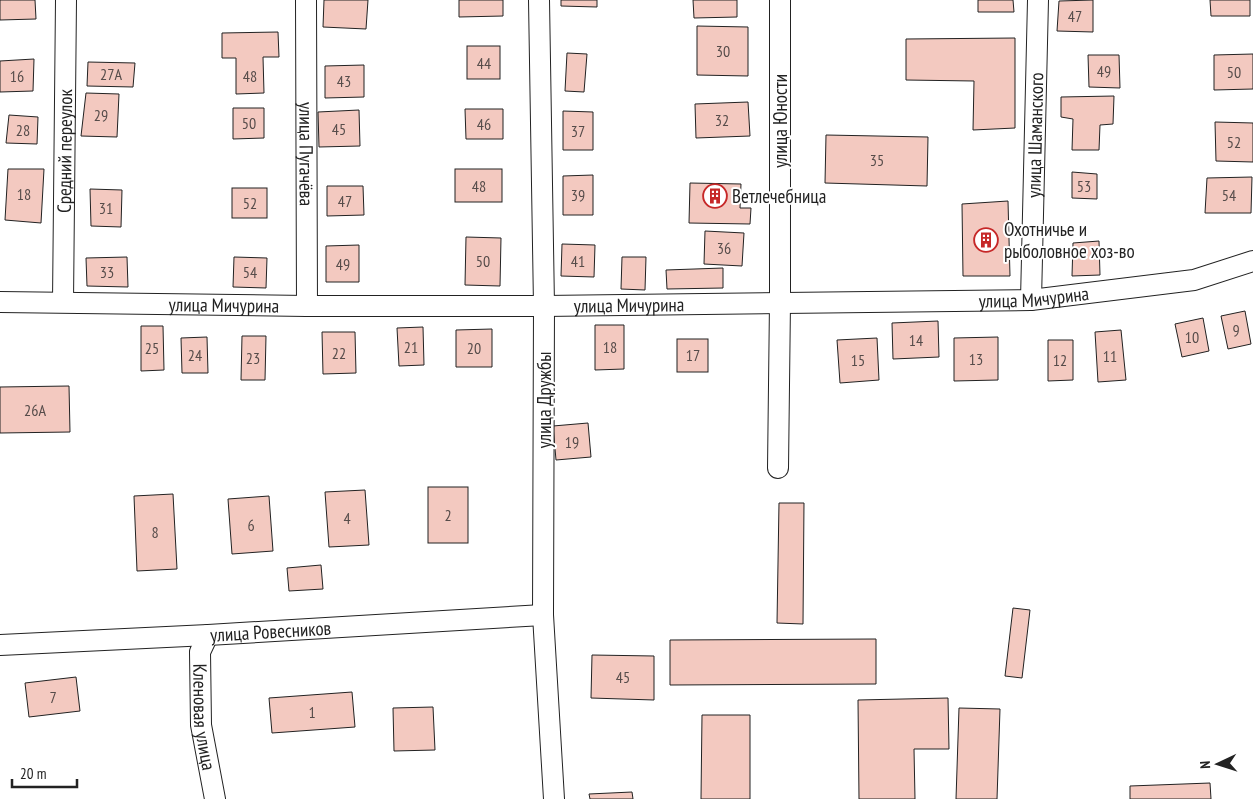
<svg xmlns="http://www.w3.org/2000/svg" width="1253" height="799" viewBox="0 0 1253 799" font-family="'PT Sans Narrow',sans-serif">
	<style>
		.building { fill: #f3c9c0; stroke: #222 }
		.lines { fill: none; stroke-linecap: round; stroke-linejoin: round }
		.street-casing { stroke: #222; stroke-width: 22 }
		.street { stroke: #fff; stroke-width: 20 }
		.labels { text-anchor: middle; stroke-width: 4; stroke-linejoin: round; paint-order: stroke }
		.number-label { font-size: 16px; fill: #564c4a }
		.street-label { font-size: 19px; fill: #222; stroke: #fff }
		.poi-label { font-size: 19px; fill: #222; stroke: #fff; text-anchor: start }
	</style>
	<rect width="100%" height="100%" fill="#fff"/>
	<!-- building -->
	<g class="building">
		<polygon points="0,0 35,0 36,19 0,20"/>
		<polygon points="324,0 368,0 366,29 323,27"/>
		<polygon points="459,0 503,0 503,16 459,17"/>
		<polygon points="561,0 597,0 597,7 561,6"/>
		<polygon points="693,0 737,0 737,17 694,18"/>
		<polygon points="978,0 1013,0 1014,12 978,12"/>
		<polygon points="1093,0 1093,32 1057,31 1059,1"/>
		<polygon points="1210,0 1250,0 1250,16 1211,16"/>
		<polygon points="697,26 748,27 748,76 697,75"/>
		<polygon points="278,32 279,57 263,57 264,93 236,94 236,58 222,58 222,33"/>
		<polygon points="1015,38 1015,128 973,130 974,81 906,80 906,39"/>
		<rect x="467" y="46" width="33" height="33"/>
		<polygon points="567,53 587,54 584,92 565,91"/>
		<polygon points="1253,54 1253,89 1214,90 1214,55"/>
		<polygon points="1088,55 1119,55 1120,88 1089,87"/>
		<polygon points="34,59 33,91 0,92 0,61"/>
		<polygon points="88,62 135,63 133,87 87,86"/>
		<polygon points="364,65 364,97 325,98 325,66"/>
		<polygon points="86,93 119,94 117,137 81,136"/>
		<polygon points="1114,96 1113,124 1100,125 1099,150 1072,150 1073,119 1061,117 1061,97"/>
		<polygon points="748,102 750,136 696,138 695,104"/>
		<polygon points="233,108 264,108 264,138 233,139"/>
		<polygon points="465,109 503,109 503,139 466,139"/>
		<polygon points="359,110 360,146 319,147 318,112"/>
		<polygon points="563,111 593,112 593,150 563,150"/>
		<polygon points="9,115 38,117 37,144 6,143"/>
		<polygon points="1215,122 1253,123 1253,162 1216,161"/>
		<polygon points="826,135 928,137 927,186 825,183"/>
		<polygon points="8,169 44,169 41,223 5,220"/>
		<rect x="455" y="169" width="47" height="33"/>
		<polygon points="1072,172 1097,174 1097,199 1072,198"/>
		<polygon points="593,175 593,215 563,215 563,176"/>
		<polygon points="1252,177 1251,213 1205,213 1207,178"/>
		<polygon points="690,183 741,184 740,208 751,208 750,224 689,223"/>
		<polygon points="327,186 363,186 364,215 327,216"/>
		<rect x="232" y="188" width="35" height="30"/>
		<polygon points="90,189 122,190 121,227 91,226"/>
		<polygon points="1008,201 1010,276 963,276 962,204"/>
		<polygon points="705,231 744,233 742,266 704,264"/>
		<polygon points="466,237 501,238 500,286 465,285"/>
		<polygon points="1099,241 1100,275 1072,276 1073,243"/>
		<polygon points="562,244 595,245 594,277 561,276"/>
		<polygon points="359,245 359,282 326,282 326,246"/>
		<polygon points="127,257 128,287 87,286 86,258"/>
		<polygon points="234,257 267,258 266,288 233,287"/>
		<polygon points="622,257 646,257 645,290 621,289"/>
		<polygon points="723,268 723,288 667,289 666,270"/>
		<polygon points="1245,311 1251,344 1228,349 1221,316"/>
		<polygon points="1203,318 1209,351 1182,357 1175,324"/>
		<polygon points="938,321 939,357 893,359 892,323"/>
		<polygon points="595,325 624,325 624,369 595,370"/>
		<polygon points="141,326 163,326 164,370 141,371"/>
		<polygon points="423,327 424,365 399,366 397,328"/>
		<polygon points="492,329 492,367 456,367 456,330"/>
		<polygon points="1121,330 1126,380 1098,382 1095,332"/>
		<polygon points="322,332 355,332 356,373 323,374"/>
		<polygon points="242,336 266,336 265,380 241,380"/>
		<polygon points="207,337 208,373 182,373 181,338"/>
		<polygon points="998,337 998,380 954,381 954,338"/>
		<polygon points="877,338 879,380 840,383 837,340"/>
		<rect x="677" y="339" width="31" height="33"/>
		<polygon points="1048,340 1073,340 1073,380 1048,381"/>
		<polygon points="69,386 70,432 0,433 0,387"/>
		<polygon points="588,423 591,457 556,460 553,426"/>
		<rect x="428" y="487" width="40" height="56"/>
		<polygon points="365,490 369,545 329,547 325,492"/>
		<polygon points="173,494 177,569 137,571 134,496"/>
		<polygon points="269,496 273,551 232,554 228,499"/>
		<polygon points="779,503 804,503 803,624 777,623"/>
		<polygon points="321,565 323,589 289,591 287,568"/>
		<polygon points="1013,608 1030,610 1022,678 1005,676"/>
		<polygon points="876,639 876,684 670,685 670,640"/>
		<polygon points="592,655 654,656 654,700 591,698"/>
		<polygon points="76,677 80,711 29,717 25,683"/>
		<polygon points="352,692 355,727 272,733 269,698"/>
		<polygon points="948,698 949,749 914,749 915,799 859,799 858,700"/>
		<polygon points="433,707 435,750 394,751 393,708"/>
		<polygon points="959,708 1000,709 997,799 956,799"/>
		<polygon points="702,715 750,715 750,799 701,799"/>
		<polygon points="1210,783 1211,799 1130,799 1130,786"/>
		<polygon points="632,792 633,799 590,799 589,794"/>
	</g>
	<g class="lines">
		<!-- street casing -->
		<g class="street-casing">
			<g id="street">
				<path id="s1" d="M 306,0 L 307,306"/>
				<polyline points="539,0 544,306 543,615 554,799"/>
				<path id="s2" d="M 1031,300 L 1038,0"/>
				<path id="s3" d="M 0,302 L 307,306 L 544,306 L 1031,300 L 1194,280 L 1253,261"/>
				<path id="s4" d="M 63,302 L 66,0"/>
				<polyline points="778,468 780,302 780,0"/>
				<path id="s5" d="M 208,635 L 200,652 L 201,725 L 215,799"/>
				<path id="s6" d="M 0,645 L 208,635 L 543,615"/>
			</g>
		</g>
		<!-- street -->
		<use href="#street" class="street"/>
	</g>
	<!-- icons -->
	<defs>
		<g id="building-ring" transform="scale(1.25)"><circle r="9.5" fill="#fff" stroke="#c62828" stroke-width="1.5"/><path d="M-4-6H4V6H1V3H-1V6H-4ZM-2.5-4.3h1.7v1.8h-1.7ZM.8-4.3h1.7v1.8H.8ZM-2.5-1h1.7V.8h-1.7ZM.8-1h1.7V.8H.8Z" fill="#c62828"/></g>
	</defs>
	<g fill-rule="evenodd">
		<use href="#building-ring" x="715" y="196"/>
		<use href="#building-ring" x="986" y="240"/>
	</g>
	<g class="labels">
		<!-- number labels -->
		<g class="number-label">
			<text x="1075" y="22">47</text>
			<text x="723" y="57">30</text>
			<text x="484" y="69">44</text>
			<text x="1104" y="77">49</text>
			<text x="1234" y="78">50</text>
			<text x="111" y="80">27А</text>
			<text x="17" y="82">16</text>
			<text x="250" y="82">48</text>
			<text x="344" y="87">43</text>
			<text x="101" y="121">29</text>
			<text x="722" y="126">32</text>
			<text x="249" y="129">50</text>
			<text x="484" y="130">46</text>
			<text x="339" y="135">45</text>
			<text x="23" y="136">28</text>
			<text x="578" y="137">37</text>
			<text x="1234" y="148">52</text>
			<text x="877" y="166">35</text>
			<text x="479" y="192">48</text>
			<text x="1084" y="192">53</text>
			<text x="24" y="200">18</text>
			<text x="578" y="201">39</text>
			<text x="1229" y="201">54</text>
			<text x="345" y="207">47</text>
			<text x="250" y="209">52</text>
			<text x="106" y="214">31</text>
			<text x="724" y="254">36</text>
			<text x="483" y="267">50</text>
			<text x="578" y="267">41</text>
			<text x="343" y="270">49</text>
			<text x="107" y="278">33</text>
			<text x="250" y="278">54</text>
			<text x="1236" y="336">9</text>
			<text x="1192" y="343">10</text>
			<text x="916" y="346">14</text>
			<text x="411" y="353">21</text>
			<text x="610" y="353">18</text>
			<text x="152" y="354">25</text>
			<text x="474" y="354">20</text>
			<text x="339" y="359">22</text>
			<text x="195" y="361">24</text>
			<text x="693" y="361">17</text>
			<text x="1110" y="362">11</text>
			<text x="253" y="364">23</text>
			<text x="976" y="365">13</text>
			<text x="858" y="366">15</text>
			<text x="1060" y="366">12</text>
			<text x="35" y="416">26А</text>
			<text x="572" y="448">19</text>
			<text x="448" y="521">2</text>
			<text x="347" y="524">4</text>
			<text x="251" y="531">6</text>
			<text x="155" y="538">8</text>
			<text x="623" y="683">45</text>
			<text x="53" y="703">7</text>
			<text x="312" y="718">1</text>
		</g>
		<!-- street labels -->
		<g class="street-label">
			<text transform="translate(780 121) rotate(-90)" y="7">улица Юности</text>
			<text dy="7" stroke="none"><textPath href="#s2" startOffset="165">улица Шаманского</textPath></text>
			<text dy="7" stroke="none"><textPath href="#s4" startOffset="151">Средний переулок</textPath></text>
			<text dy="7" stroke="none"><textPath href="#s1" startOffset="154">улица Пугачёва</textPath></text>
			<text dy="7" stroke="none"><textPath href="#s3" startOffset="1034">улица Мичурина</textPath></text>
			<text dy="7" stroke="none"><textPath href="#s3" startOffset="224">улица Мичурина</textPath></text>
			<text dy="7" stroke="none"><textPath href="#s3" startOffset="629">улица Мичурина</textPath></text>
			<text transform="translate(544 400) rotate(-90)" y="7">улица Дружбы</text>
			<text dy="7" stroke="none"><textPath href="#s6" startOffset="271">улица Ровесников</textPath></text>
			<text dy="7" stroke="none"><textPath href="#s5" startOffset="84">Кленовая улица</textPath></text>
		</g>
		<!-- poi labels -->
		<g class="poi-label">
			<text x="732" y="203">Ветлечебница</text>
			<text x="1004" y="236">Охотничье и<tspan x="1004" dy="22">рыболовное хоз-во</tspan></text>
		</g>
	</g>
	<!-- north arrow -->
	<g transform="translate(1218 764) rotate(266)" stroke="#ffffff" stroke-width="4" paint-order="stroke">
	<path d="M0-4L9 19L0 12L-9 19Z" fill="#222222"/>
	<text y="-8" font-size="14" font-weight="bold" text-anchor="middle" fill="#222222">N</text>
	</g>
	<!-- scale -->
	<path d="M12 779v8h65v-8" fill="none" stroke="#222222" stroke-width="2.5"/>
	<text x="20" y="779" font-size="15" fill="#222222" stroke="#ffffff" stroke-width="4" paint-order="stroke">20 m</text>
</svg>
